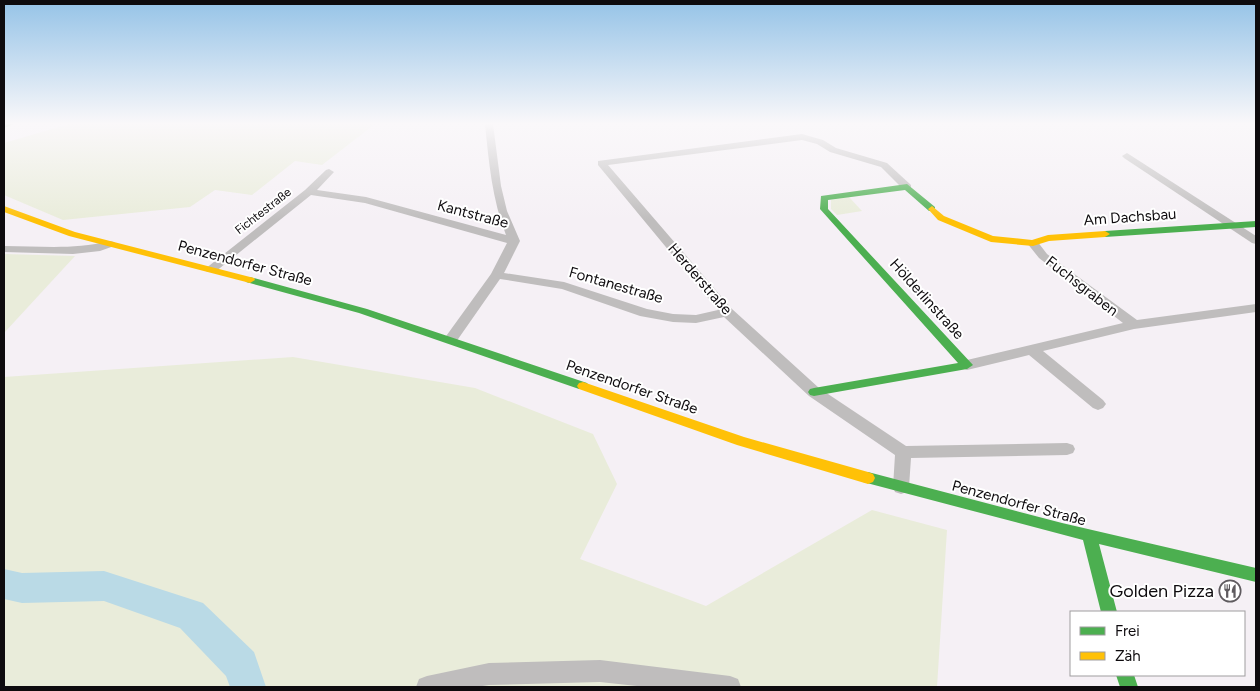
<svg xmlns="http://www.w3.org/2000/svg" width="1260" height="691" viewBox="0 0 1260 691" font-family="Figtree,sans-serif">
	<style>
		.green { fill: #e9ecda }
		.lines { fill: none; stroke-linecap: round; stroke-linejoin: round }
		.river { fill: #badae6; fill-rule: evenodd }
		.street { fill: #bfbdbd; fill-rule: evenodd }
		.fast { fill: #4caf50; fill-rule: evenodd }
		.slow { fill: #ffc107; fill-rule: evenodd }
		.labels { text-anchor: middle; stroke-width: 4; stroke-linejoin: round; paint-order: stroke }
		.far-street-label { font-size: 12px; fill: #0e0b0e; stroke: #fff }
		.street-label { font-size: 15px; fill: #0e0b0e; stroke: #fff }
		.near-poi-label { font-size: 18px; fill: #0e0b0e; stroke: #fff; text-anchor: end }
	</style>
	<rect width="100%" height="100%" fill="#f5f0f5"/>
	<!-- green -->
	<g class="green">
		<polygon points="69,124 375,124 322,165 295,161 252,195 215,190 190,207 63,220 4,195 4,143"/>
		<polygon points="849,197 862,211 837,215 831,209 831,200"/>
		<polygon points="4,254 75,256 4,333"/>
		<polygon points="293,357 475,388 593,434 617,484 580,559 706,606 872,510 947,530 937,687 4,687 4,377"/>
	</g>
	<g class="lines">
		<!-- river -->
		<polygon class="river" points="4,569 22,573 104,571 203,603 254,652 266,687 230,687 226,676 180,628 104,601 22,603 4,599"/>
		<!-- street -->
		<g class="street">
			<path d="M 485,124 L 493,124 L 501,186 L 507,211 L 520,241 L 504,273 L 564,282 L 647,309 L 673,314 L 696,315 L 718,310 L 598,165 L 598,161 L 802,134 L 823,140 L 836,148 L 887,163 L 911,185 L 911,189 L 903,189 L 881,167 L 830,152 L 817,144 L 802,140 L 608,165 L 732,309 L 819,388 L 906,446 L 1067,443 L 1073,445 L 1075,449 L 1073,453 L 1067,455 L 911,458 L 909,487 L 907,492 L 901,494 L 895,492 L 893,487 L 895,455 L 809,396 L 724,317 L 696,323 L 673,322 L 640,316 L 562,289 L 500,279 L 456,342 L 446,342 L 444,339 L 491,274 L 507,243 L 365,203 L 311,195 L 215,272 L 207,272 L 205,269 L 305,190 L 326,170 L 329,169 L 334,172 L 317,190 L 366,197 L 506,235 C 492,199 489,163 485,124 Z"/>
			<polygon points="1127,153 1256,236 1256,244 1252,243 1124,158 1122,156"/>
			<polygon points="1033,240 1037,241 1047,254 1137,320 1256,304 1256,312 1134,329 1043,351 1103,400 1106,404 1103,408 1098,410 1093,408 1029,355 967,370 962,368 960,365 962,362 967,360 1123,323 1039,258 1027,243"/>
			<path d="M 110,241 L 114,242 L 116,244 L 114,246 L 100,251 L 73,254 L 4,252 L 4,246 C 42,246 72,250 110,241 Z"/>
			<polygon points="600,660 730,676 738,679 741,687 646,687 600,682 489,685 476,687 416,687 419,679 427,676 489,663"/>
		</g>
		<!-- fast -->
		<g class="fast">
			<polygon points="4,124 14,124 4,128"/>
			<polygon points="907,184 935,207 935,211 929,211 905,190 828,200 828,209 973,365 967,369 814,396 810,395 808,392 810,389 814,388 958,363 820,209 821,196"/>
			<polygon points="1256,221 1256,227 1105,237 1100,234 1105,231"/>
			<polygon points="250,277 367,309 587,383 589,386 587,389 579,389 359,313 246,282 245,280"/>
			<polygon points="868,472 1062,523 1256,568 1256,582 1099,544 1117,612 1101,612 1083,540 863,482 861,478 863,474"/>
			<polygon points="1116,675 1134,675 1138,687 1120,687"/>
		</g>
		<!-- slow -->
		<g class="slow">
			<polygon points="4,206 75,232 254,278 255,280 250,283 69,236 4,212"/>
			<polygon points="932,206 944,216 993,236 1032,240 1048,235 1105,231 1110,234 1105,237 1049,241 1033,246 991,242 938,220 928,209"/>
			<polygon points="583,382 744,437 868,472 873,474 875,478 873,482 868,484 737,445 579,389 577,386 579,383"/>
		</g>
	</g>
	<!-- sky -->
	<linearGradient id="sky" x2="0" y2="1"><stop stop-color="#95c3e7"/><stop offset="0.56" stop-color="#faf8fa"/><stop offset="1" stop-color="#faf8fa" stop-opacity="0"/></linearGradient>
	<rect width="1260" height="221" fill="url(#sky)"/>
	<!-- icons -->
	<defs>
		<g id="restaurant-ring" transform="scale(1.125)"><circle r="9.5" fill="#fff" stroke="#5f5b5f" stroke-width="1.5"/><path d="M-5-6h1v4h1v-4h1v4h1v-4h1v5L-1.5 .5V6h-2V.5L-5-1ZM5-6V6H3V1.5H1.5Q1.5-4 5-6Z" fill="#5f5b5f"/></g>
	</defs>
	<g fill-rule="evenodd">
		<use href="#restaurant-ring" x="1230" y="591"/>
	</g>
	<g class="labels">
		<!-- far-street labels -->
		<g class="far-street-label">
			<text transform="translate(263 211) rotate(-38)" y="4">Fichtestraße</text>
		</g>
		<!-- street labels -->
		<g class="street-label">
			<text transform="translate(473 214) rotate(15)" y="5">Kantstraße</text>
			<text transform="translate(1130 217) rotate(-4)" y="5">Am Dachsbau</text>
			<text transform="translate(245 263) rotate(15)" y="5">Penzendorfer Straße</text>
			<text transform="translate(700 279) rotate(49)" y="5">Herderstraße</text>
			<text transform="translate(616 285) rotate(16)" y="5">Fontanestraße</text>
			<text transform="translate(1082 286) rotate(38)" y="5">Fuchsgraben</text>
			<text transform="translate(927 299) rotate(48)" y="5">Hölderlinstraße</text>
			<text transform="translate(632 387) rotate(19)" y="5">Penzendorfer Straße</text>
			<text transform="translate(1019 503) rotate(15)" y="5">Penzendorfer Straße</text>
		</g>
		<!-- near-poi labels -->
		<g class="near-poi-label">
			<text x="1214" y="597">Golden Pizza</text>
		</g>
	</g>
	<!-- border -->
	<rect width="1260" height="691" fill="none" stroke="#0e0b0e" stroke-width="10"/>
	<!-- legend -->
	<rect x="1070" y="611" width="175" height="65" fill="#ffffff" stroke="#9f9d9f"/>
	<rect x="1080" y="627" width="25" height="8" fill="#4caf50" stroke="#9f9d9f"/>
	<text x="1115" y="636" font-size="15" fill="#0e0b0e">Frei</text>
	<rect x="1080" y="652" width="25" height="8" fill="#ffc107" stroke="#9f9d9f"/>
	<text x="1115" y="661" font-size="15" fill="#0e0b0e">Zäh</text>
</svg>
